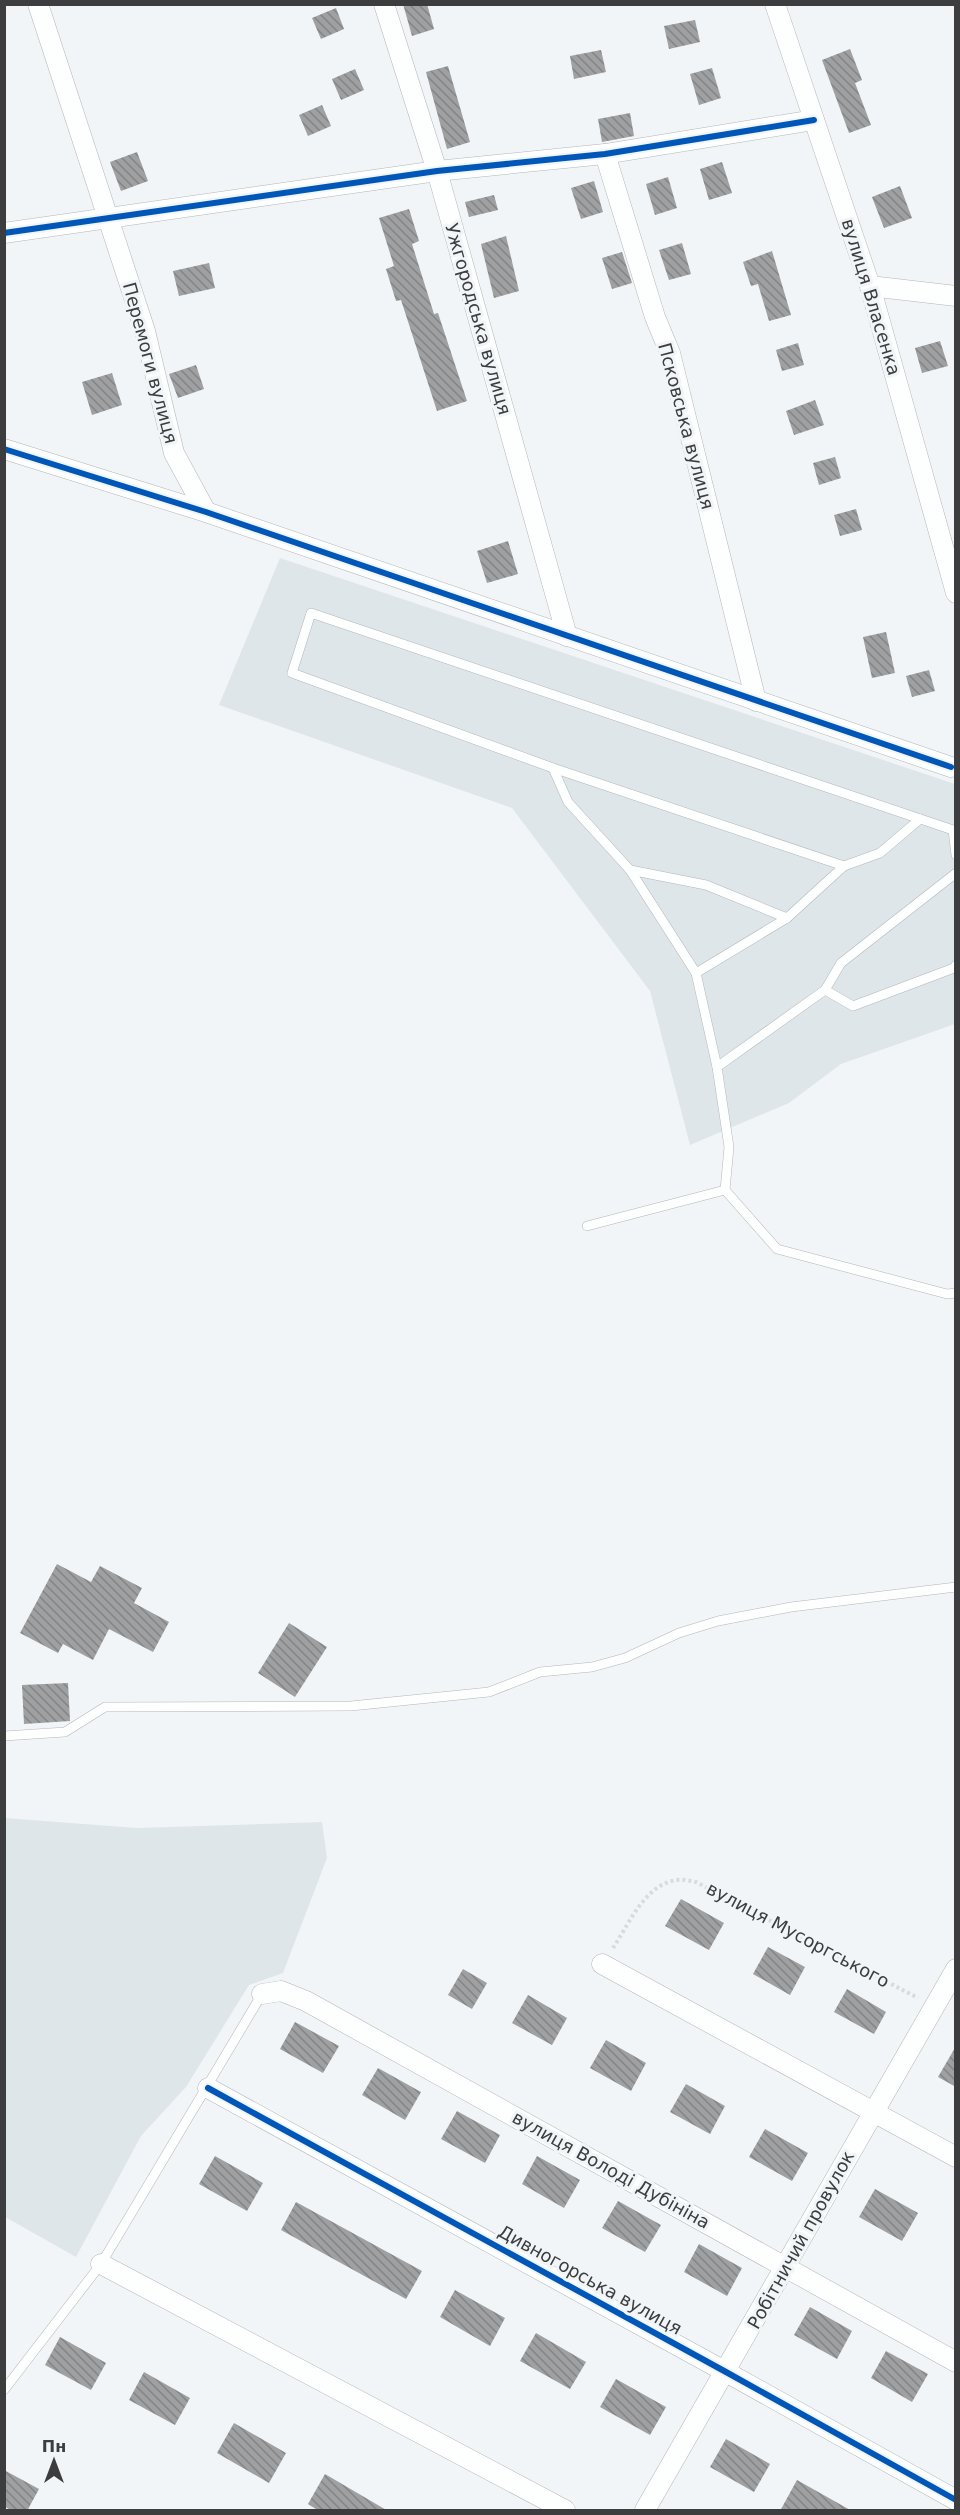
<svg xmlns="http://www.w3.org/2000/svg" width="960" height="2515" viewBox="0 0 960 2515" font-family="'DejaVu Sans',sans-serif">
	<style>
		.built { fill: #dfe6ea }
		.building { fill: url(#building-back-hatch) }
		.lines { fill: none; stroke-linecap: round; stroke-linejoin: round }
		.lane-casing { stroke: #b4b6b8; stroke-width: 10 }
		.street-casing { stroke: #b4b6b8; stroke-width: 21 }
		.path { stroke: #d9dada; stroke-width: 4; stroke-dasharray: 3 3; stroke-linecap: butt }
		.lane { stroke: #fdfefe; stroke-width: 9 }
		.street { stroke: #fdfefe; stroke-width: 20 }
		.cycleway-casing { stroke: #f1f5f8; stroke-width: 10 }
		.cycleway { stroke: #0057b8; stroke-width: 6 }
		.labels { text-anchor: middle; stroke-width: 6; stroke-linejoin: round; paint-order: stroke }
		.street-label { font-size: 18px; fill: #3b3d3e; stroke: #f1f5f8 }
	</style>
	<defs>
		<pattern id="building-back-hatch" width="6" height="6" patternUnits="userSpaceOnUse" patternTransform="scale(1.5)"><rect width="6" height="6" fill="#9ea0a1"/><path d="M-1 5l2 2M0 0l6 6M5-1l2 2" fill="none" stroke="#828485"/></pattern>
	</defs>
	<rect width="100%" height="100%" fill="#f2f5f7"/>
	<!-- built -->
	<g class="built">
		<polygon points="280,558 955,784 955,1024 841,1064 789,1103 690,1145 650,991 512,808 219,705"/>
		<polygon points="5,1818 137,1828 322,1822 327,1858 283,1973 249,1985 186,2087 141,2136 76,2257 5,2217"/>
	</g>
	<!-- building -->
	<g class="building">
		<polygon points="403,4 427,4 434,29 412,36"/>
		<polygon points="336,8 344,29 321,39 312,18"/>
		<polygon points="695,20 700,42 669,49 664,26"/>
		<polygon points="850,49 862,80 855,83 871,125 849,133 822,60"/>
		<polygon points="601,50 606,72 574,79 570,56"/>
		<polygon points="448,66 470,142 447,149 426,72"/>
		<polygon points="712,68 721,98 699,105 690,74"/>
		<polygon points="355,69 364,90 341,100 332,79"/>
		<polygon points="322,105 331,126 308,136 299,115"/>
		<polygon points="630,113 634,136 602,142 598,119"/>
		<polygon points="137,152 148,181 121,191 110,162"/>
		<polygon points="722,162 732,193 709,200 700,169"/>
		<polygon points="668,177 677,208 655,215 646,184"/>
		<polygon points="594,181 603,212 581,219 571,188"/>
		<polygon points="900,186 912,218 884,228 872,197"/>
		<polygon points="494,195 498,210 469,217 465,202"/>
		<polygon points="409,209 419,241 412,244 434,314 438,313 467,401 437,411 401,300 396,301 386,269 394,266 379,218"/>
		<polygon points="506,236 519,291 494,298 481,244"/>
		<polygon points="682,243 691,274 669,280 659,250"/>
		<polygon points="772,251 791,315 769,321 758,284 751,286 743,262"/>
		<polygon points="622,252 632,283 612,289 602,258"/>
		<polygon points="209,263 215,288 179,296 173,271"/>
		<polygon points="940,341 948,366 922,373 915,348"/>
		<polygon points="798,343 804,365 782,371 776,350"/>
		<polygon points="196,365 204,389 178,398 169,374"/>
		<polygon points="112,373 122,405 92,415 82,382"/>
		<polygon points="815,400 824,425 794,435 786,411"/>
		<polygon points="835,457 841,478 819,485 813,463"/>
		<polygon points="856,509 862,530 840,536 834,515"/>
		<polygon points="508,541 518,574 487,583 477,551"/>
		<polygon points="886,632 895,673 872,678 863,637"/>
		<polygon points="929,670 935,691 912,697 906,676"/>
		<polygon points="57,1564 91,1582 100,1566 142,1588 134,1603 169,1622 153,1652 109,1629 93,1660 63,1644 58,1653 20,1633"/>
		<polygon points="289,1623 327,1647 295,1697 258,1673"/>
		<polygon points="68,1683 70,1721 24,1724 22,1685"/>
		<polygon points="681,1899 724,1923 709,1950 665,1926"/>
		<polygon points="768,1947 805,1967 790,1995 753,1974"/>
		<polygon points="463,1969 487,1983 472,2009 448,1995"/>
		<polygon points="847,1989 886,2012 874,2034 834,2012"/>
		<polygon points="528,1995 567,2018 552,2045 512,2023"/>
		<polygon points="295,2022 339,2046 323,2073 280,2049"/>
		<polygon points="606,2040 646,2063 631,2091 590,2068"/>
		<polygon points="956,2046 956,2087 938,2077"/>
		<polygon points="378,2068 421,2092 405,2120 362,2095"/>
		<polygon points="686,2084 725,2106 710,2134 670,2112"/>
		<polygon points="457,2111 500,2135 485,2163 441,2139"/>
		<polygon points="765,2129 808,2153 792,2181 749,2157"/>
		<polygon points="215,2156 263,2183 247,2211 199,2184"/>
		<polygon points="537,2156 580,2180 564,2208 522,2184"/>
		<polygon points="875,2189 918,2213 902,2241 859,2217"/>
		<polygon points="618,2201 661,2225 645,2252 602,2228"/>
		<polygon points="296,2202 422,2271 406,2299 281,2230"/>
		<polygon points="699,2244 742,2268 727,2296 684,2272"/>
		<polygon points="455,2290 505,2318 490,2346 440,2317"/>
		<polygon points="810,2307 852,2331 837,2359 794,2335"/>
		<polygon points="536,2333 586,2362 570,2389 520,2361"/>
		<polygon points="60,2337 106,2363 91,2390 45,2365"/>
		<polygon points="886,2351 928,2374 912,2402 871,2378"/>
		<polygon points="144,2372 190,2398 175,2425 129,2400"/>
		<polygon points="616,2379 666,2407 650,2435 600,2407"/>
		<polygon points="234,2423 286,2453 269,2483 217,2453"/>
		<polygon points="726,2439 770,2464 754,2492 710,2467"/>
		<polygon points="4,2470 39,2489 27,2511 12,2511 4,2506"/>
		<polygon points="325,2474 388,2511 319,2511 308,2504"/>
		<polygon points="797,2480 852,2511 780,2511"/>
	</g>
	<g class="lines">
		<!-- lane casing -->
		<g class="lane-casing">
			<g id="lane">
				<polyline points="553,768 568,802 630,870 696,973"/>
				<polyline points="956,855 953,830 311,613 292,673 553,768 844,866 787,918 696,973 717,1067 729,1147 725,1190 777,1249 947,1294 956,1293"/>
				<polyline points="844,866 880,853 920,819"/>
				<polyline points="630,870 706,885 787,918"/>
				<polyline points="825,990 853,1006 954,968 956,965"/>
				<polyline points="717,1067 825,990 841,963 956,873"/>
				<polyline points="587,1226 725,1190"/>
				<polyline points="4,1736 65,1732 105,1707 351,1706 489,1692 540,1672 592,1667 625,1658 679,1633 718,1621 791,1607 956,1587"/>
				<polyline points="4,2390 101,2264 262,1994"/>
			</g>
		</g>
		<!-- street casing -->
		<g class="street-casing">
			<g id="street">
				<polyline points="38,4 145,331 174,453 206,512"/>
				<polyline points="384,4 437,171 567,636"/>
				<polyline points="775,4 870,286 956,593"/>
				<polyline points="605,154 655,317 670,353 756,701"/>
				<polyline points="4,233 437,171 605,154 814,120"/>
				<polyline points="870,286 956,296"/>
				<polyline points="4,449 206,512 951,767"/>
				<polyline points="602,1964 956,2157"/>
				<polyline points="262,1994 281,1991 306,2001 956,2362"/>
				<polyline points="208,2088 726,2372 956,2500"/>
				<polyline points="101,2264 565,2510"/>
				<polyline points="645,2510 956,1969"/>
			</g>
		</g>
		<!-- path -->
		<path class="path" d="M 613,1948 C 629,1924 645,1884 677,1880 C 683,1879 690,1881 696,1882 L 918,1998"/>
		<!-- lane -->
		<use href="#lane" class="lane"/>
		<!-- street -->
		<use href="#street" class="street"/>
		<!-- cycleway casing -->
		<g class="cycleway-casing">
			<g id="cycleway">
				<polyline points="4,233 437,171 605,154 814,120"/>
				<polyline points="4,449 206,512 951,767"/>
				<polyline points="208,2088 726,2372 956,2500"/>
			</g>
		</g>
		<!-- cycleway -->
		<use href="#cycleway" class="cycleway"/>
	</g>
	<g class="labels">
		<!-- street labels -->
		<g class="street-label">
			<text transform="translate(871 297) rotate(73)" y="6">вулиця Власенка</text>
			<text transform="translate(478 319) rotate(74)" y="6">Ужгородська вулиця</text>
			<text transform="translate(150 363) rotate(75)" y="6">Перемоги вулиця</text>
			<text transform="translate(686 426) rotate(75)" y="6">Псковська вулиця</text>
			<text transform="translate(798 1935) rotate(28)" y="6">вулиця Мусоргського</text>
			<text transform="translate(611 2170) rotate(29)" y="6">вулиця Володі Дубініна</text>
			<text transform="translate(801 2240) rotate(-61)" y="6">Робітничий провулок</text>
			<text transform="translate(590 2280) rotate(29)" y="6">Дивногорська вулиця</text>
		</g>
	</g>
	<!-- border -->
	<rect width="960" height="2515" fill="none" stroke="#3b3d3e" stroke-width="12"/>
	<!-- north arrow -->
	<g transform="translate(54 2461)" stroke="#f1f5f8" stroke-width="4.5" paint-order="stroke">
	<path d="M0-4.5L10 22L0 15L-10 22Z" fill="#3b3d3e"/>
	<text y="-9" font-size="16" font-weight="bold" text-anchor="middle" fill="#3b3d3e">Пн</text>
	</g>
</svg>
